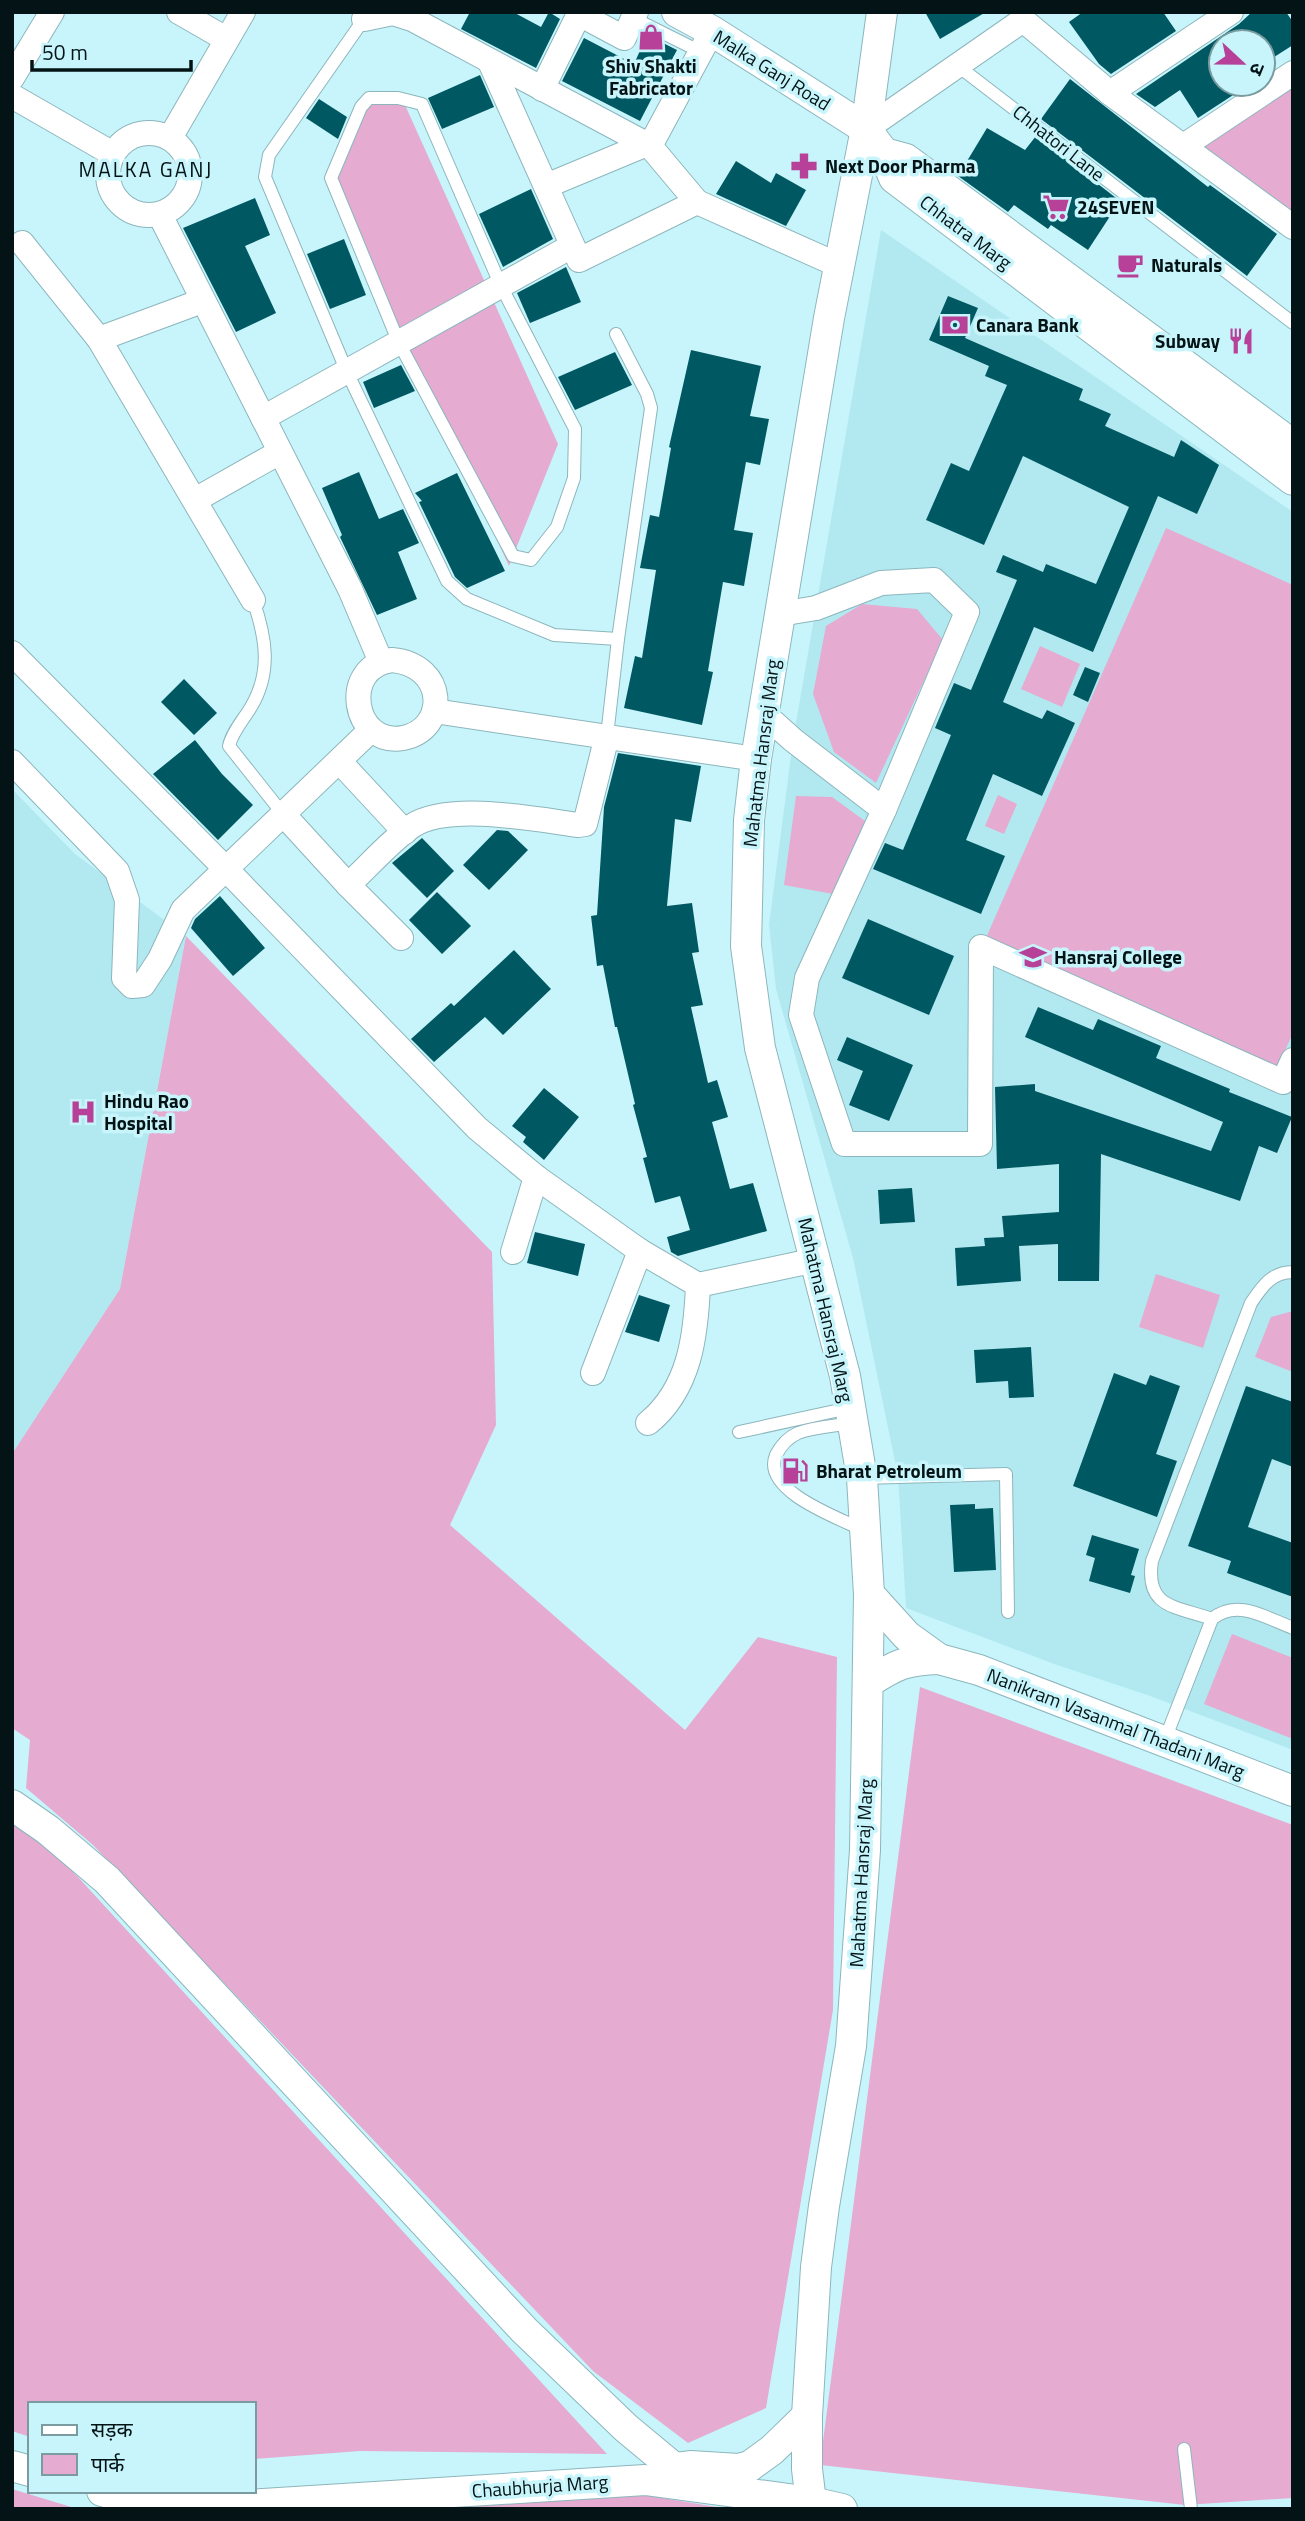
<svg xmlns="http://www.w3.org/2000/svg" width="1305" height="2521" viewBox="0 0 1305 2521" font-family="'Titillium Web','Noto Sans Devanagari',sans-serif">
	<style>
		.built { fill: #b2e9f1 }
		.green { fill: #e5abd1 }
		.building { fill: #005962 }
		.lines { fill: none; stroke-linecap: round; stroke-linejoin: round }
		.service-casing { stroke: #8cb6bc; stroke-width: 14 }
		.minor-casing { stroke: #8cb6bc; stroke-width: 26 }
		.tertiary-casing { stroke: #8cb6bc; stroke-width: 32 }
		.service { stroke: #fff; stroke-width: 12 }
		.minor { stroke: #fff; stroke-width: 24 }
		.tertiary { stroke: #fff; stroke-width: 30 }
		.labels { text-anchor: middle; stroke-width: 7; stroke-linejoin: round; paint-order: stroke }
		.poi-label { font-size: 19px; font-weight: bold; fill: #041416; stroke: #c8f5fb; text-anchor: start }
		.street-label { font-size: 19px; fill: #041416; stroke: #c8f5fb }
		.neighbourhood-label { font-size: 21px; letter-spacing: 2px; fill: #041416; stroke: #c8f5fb }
	</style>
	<rect width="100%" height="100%" fill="#c8f5fb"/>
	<!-- built -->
	<g class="built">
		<polygon points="881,230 1293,512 1293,1750 1150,1696 1054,1664 906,1608 898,1476 853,1258 776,989 769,925 793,740"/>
		<polygon points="12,789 75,854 186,936 120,1289 12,1454"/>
	</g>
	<!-- green -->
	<g class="green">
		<polygon points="1293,87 1293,220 1201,149"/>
		<polygon points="368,103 405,105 558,444 509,566 333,185"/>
		<polygon points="1166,528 1293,585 1293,1033 1278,1066 986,938"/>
		<polygon points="862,604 917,609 943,640 876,783 834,752 813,694 826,626"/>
		<polygon points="1040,646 1080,664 1062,707 1021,689"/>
		<polygon points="998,795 1017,804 1004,834 985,826"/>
		<polygon points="796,796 832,797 865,821 833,894 784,885"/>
		<polygon points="186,936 492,1252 496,1425 450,1525 685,1730 758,1637 837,1657 833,2010 766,2408 688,2443 593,2371 93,1845 26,1788 30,1740 12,1728 12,1454 120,1289"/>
		<polygon points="1156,1274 1220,1295 1203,1348 1139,1327"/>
		<polygon points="1293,1311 1293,1372 1255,1357 1271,1317"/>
		<polygon points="1232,1634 1293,1658 1293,1739 1204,1704"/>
		<polygon points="920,1687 1293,1825 1293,2498 1185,2505 820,2465"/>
		<polygon points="12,1819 33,1832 78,1877 607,2454 360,2451 254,2459 254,2404 30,2404 30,2437 12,2431"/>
		<polygon points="12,2489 78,2509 12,2509"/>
		<polygon points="644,2495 729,2509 434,2509"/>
	</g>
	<!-- building -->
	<g class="building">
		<polygon points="470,12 513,12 541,27 549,12 560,19 536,68 461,29"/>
		<polygon points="925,12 986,12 940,39"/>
		<polygon points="1083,12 1163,12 1176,31 1111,74 1099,64 1069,22"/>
		<polygon points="1252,12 1286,12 1293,22 1293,45 1271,59 1263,46 1263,42 1221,42 1221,84 1250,84 1198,118 1180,90 1155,107 1136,94 1239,24"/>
		<polygon points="647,35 677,50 640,121 562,81 584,38 634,64"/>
		<polygon points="480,75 494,107 442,129 428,98"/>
		<polygon points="1070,79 1208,187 1210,185 1277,234 1247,276 1041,119"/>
		<polygon points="319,99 347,117 338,139 306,118"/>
		<polygon points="987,128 1025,150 1036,136 1120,201 1088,250 1051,225 1048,229 1014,205 1008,212 958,176"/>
		<polygon points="736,161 771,183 776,173 806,190 786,226 716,194"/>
		<polygon points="531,189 553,239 503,267 479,214"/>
		<polygon points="255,198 270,235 245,246 276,313 236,332 183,228"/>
		<polygon points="344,239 366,295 330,309 307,254"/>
		<polygon points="566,267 581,302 530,323 517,293"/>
		<polygon points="948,296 978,308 965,338 1083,389 1079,400 1111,414 1105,426 1174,457 1181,440 1219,465 1197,514 1158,496 1093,652 1034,627 1003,702 1042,719 1047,710 1075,723 1042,796 993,774 966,840 1005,856 981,914 873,869 885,843 903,850 951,735 935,728 954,683 971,690 1017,580 996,572 1003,555 1043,572 1046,564 1096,584 1129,507 1023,456 984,545 926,520 951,463 969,471 1007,385 985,376 989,366 929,340"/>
		<polygon points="691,350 761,366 750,416 769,419 760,465 746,462 734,530 753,533 744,586 723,582 708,671 713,672 702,725 624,708 635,656 642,658 656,570 640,568 650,515 659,517 671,448 669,447"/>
		<polygon points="615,352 632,385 575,410 558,377"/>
		<polygon points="401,365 415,391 374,408 363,382"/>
		<polygon points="359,472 379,519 403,509 419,543 398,552 417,599 377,615 340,537 342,535 322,488"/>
		<polygon points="457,473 505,571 467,588 455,577 419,502 422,501 415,493"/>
		<polygon points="1085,667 1100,673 1088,702 1073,695"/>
		<polygon points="184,679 217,713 194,735 161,702"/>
		<polygon points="195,740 222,774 253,805 218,840 153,774"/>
		<polygon points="618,753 701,766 691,822 675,819 667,906 692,903 699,952 692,953 703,1005 691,1007 708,1083 717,1080 728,1117 712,1122 730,1189 753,1183 767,1231 678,1256 671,1252 667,1237 690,1230 680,1196 655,1203 643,1158 647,1157 633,1105 635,1104 617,1027 615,1027 603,965 597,966 591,916 597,915 604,807"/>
		<polygon points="497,830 508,831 528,850 489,890 463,865"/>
		<polygon points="422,838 454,871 427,898 392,863"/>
		<polygon points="437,892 471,926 442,954 409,920"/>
		<polygon points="220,896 265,948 233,976 191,928 195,919"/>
		<polygon points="868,919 954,956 929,1015 842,978"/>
		<polygon points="514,950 551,989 503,1035 485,1017 434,1062 411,1039 451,1003 454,1006"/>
		<polygon points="1038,1007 1093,1030 1098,1019 1161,1046 1156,1058 1230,1089 1229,1092 1292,1117 1277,1153 1259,1146 1240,1201 1101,1154 1099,1281 1058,1281 1058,1244 1019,1246 1021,1281 957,1286 955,1248 985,1246 984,1238 1004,1237 1002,1216 1059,1212 1059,1164 997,1169 995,1087 1035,1084 1035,1091 1211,1151 1223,1122 1025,1037"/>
		<polygon points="847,1037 913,1065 889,1121 849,1105 863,1071 837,1060"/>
		<polygon points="544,1088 579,1117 544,1160 523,1142 526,1137 512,1126"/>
		<polygon points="912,1188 915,1222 880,1224 878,1190"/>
		<polygon points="535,1232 585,1244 578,1276 527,1263"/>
		<polygon points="639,1295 670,1305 659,1342 625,1332"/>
		<polygon points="1031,1347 1034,1397 1009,1398 1008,1381 976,1383 974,1350"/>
		<polygon points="1114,1373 1146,1385 1150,1375 1180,1386 1156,1454 1177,1461 1157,1517 1073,1486"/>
		<polygon points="1246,1386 1293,1402 1293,1467 1272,1459 1248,1527 1293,1543 1293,1597 1227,1573 1231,1561 1188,1546"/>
		<polygon points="975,1504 975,1509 993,1508 996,1570 954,1572 950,1505"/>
		<polygon points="1092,1535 1139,1549 1131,1575 1135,1576 1130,1593 1089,1581 1095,1558 1086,1555"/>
	</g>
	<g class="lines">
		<!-- service casing -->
		<g class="service-casing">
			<g id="service">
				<polyline points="633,18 701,52"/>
				<polyline points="364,19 269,155 265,177 347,372 447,581 467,599 554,635 618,639 651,408 647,394 616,334"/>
				<polyline points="958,66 1293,323"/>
				<polygon points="369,98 398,98 422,104 501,286 575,429 574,478 557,527 531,560 513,556 399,343 331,178 361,107"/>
				<path d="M 253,600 C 266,637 272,672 251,707 C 244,719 232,732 229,746 L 283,814"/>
				<polyline points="607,736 618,639"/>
				<path d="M 852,1423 C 835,1426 814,1427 798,1433 C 787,1438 781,1445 776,1455 C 761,1491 839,1518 863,1530"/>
				<polyline points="739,1432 849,1408"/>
				<polyline points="862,1478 1006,1474 1008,1612"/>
				<path d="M 1212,1619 C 1175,1606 1145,1608 1152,1561 L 1251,1303 C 1262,1287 1271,1272 1293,1272"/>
				<path d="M 1164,1742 L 1212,1619 C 1237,1598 1266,1618 1293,1628"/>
				<polyline points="1184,2449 1191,2509"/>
			</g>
		</g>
		<!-- minor casing -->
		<g class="minor-casing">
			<g id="minor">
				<polyline points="179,12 226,39"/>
				<polyline points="364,19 393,13 412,19 650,146 712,31"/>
				<polyline points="490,62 579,260 697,202"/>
				<polyline points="12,78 52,12"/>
				<polyline points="542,89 579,14 624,38 636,12"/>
				<polyline points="1110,93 1231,12"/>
				<polyline points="12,96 113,154"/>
				<polyline points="866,129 1023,20 1110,93 1293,227"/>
				<circle cx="149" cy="174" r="41"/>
				<polyline points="170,138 243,12"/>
				<polyline points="1185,145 1293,73"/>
				<polyline points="650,146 697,202 838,265"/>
				<polyline points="546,186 647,144"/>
				<polyline points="160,215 350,589 381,662"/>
				<polyline points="22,243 99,339"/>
				<polyline points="202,301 99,339 253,600"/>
				<polyline points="263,418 572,246"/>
				<polyline points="195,500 280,452"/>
				<polyline points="780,614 816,608 881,583 934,580 967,612 884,810 807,978 801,1015 844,1144 980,1144 981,947 1283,1082 1293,1060"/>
				<path d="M 12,653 L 225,868 L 477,1128 L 536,1177 L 640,1251 L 698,1285 C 696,1335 690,1389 648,1423"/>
				<path d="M 392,660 C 447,665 449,729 403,738 C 352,747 340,666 392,660 Z"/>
				<polyline points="434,711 756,759"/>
				<polyline points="764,714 793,740 884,810"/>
				<polyline points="12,762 117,871 127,900 124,978 132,986 143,985 160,959 183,910 371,730"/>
				<polyline points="340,762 405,832"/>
				<polyline points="283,814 348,885"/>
				<path d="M 401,938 L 348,885 C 369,866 389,842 412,826 C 448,802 535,819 578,825 L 585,824 L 607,736"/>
				<polyline points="513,1252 536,1177"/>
				<polyline points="698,1285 816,1260"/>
				<polyline points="593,1373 640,1251"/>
			</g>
		</g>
		<!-- tertiary casing -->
		<g class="tertiary-casing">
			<g id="tertiary">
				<polyline points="677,12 712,31 866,129 884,153 894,178 1293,480"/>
				<polyline points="884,153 906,159 1293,445"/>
				<polyline points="869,1594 907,1636 939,1659 979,1670 1293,1791"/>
				<path d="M 869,1682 C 897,1664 906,1660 939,1659"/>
				<polyline points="12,1805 48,1830 107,1880 524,2330 626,2428 673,2467"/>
				<polyline points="12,2466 30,2471"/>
				<polyline points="667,2469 690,2466 739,2469 750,2466 772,2450 807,2416"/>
				<polyline points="102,2491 149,2504 247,2505 645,2480 811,2502 842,2509"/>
				<polyline points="811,2502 807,2469 807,2416 816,2267 824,2206 851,2046 865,1850 869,1594 862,1478 845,1376 760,1048 746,946 749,820 756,759 829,318 866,129 882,12"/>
			</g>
		</g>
		<!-- service -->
		<use href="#service" class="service"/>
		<!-- minor -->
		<use href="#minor" class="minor"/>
		<!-- tertiary -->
		<use href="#tertiary" class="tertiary"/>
	</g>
	<!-- icons -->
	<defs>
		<g id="shop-bare" transform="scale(2.1)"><path d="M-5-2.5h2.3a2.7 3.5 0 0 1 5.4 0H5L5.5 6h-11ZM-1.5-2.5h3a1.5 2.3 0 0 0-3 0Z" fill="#b74198" stroke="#c8f5fb" stroke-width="2.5" paint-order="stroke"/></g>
		<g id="pharmacy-bare" transform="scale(2.1)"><path d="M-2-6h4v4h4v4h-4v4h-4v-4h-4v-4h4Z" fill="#b74198" stroke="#c8f5fb" stroke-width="2.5" paint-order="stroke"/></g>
		<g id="supermarket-bare" transform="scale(2.1)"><path d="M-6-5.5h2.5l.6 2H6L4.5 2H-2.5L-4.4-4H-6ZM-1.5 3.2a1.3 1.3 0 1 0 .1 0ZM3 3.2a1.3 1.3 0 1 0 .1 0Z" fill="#b74198" stroke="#c8f5fb" stroke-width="2.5" paint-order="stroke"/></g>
		<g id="cafe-bare" transform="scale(2.1)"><path d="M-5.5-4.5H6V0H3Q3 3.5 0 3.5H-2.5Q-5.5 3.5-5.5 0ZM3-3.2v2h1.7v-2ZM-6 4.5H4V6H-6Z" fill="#b74198" stroke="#c8f5fb" stroke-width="2.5" paint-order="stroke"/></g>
		<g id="bank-bare" transform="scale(2.1)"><path d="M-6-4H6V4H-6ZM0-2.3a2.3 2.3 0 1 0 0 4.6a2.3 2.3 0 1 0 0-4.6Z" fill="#b74198" stroke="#c8f5fb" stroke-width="2.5" paint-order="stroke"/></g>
		<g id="restaurant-bare" transform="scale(2.1)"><path d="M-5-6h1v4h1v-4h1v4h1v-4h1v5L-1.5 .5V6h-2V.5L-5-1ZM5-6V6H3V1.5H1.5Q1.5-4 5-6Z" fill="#b74198" stroke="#c8f5fb" stroke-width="2.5" paint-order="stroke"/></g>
		<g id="university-bare" transform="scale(2.1)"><path d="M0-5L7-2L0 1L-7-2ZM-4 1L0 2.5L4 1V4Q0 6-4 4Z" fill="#b74198" stroke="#c8f5fb" stroke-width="2.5" paint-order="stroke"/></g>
		<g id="hospital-bare" transform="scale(2.1)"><path d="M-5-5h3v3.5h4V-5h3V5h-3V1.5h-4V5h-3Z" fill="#b74198" stroke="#c8f5fb" stroke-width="2.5" paint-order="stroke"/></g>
		<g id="fuel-bare" transform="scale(2.1)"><path d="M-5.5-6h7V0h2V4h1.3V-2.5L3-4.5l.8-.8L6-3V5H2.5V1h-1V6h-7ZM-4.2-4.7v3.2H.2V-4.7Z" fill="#b74198" stroke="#c8f5fb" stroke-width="2.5" paint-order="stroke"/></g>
	</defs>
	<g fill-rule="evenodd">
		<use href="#shop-bare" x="651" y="37"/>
		<use href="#pharmacy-bare" x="804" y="166"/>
		<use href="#supermarket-bare" x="1056" y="207"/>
		<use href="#cafe-bare" x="1130" y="265"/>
		<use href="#bank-bare" x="955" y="325"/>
		<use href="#restaurant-bare" x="1241" y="341"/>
		<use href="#university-bare" x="1033" y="957"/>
		<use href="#hospital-bare" x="83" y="1112"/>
		<use href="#fuel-bare" x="795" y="1471"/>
	</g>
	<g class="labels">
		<!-- poi labels -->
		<g class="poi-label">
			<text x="651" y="73" text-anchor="middle">Shiv Shakti<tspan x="651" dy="22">Fabricator</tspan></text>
			<text x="825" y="173">Next Door Pharma</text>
			<text x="1077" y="214">24SEVEN</text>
			<text x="1151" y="272">Naturals</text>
			<text x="976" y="332">Canara Bank</text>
			<text x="1220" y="348" text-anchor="end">Subway</text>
			<text x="1054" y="964">Hansraj College</text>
			<text x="104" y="1108">Hindu Rao<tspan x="104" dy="22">Hospital</tspan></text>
			<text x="816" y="1478">Bharat Petroleum</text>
		</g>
		<!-- street labels -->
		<g class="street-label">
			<text transform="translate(772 70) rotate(32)" y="7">Malka Ganj Road</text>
			<text transform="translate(1059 143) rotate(38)" y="7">Chhatori Lane</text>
			<text transform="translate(966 232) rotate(37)" y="7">Chhatra Marg</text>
			<text transform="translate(761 753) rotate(-83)" y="7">Mahatma Hansraj Marg</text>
			<text transform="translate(826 1310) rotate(77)" y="7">Mahatma Hansraj Marg</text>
			<text transform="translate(1116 1723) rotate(21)" y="7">Nanikram Vasanmal Thadani Marg</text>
			<text transform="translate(861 1873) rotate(-87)" y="7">Mahatma Hansraj Marg</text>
			<text transform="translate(540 2486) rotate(-4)" y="7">Chaubhurja Marg</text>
		</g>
		<!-- neighbourhood labels -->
		<g class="neighbourhood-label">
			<text x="146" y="177">MALKA GANJ</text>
		</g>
	</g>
	<!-- border -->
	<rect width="1305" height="2521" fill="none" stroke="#041416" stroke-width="28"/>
	<!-- legend -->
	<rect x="28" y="2402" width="228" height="91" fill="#c8f5fb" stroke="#7a9b9f" stroke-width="2"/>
	<rect x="42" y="2425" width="35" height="10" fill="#ffffff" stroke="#7a9b9f" stroke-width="2"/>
	<text x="91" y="2437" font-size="21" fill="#041416">सड़क</text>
	<rect x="42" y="2454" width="35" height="21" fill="#e5abd1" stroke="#7a9b9f" stroke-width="2"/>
	<text x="91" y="2472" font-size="21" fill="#041416">पार्क</text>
	<!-- north arrow -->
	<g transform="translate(1242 63) rotate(112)"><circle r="33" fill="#c8f5fb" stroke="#7a9b9f" stroke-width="2"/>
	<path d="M0-5L12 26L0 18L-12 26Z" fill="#b74198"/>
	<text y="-10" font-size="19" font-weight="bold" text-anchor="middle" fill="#041416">उ</text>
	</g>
	<!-- scale -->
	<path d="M32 60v10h159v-10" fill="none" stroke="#041416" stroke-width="3.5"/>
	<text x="42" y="60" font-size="21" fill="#041416" stroke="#c8f5fb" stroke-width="5" paint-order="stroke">50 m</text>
</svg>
